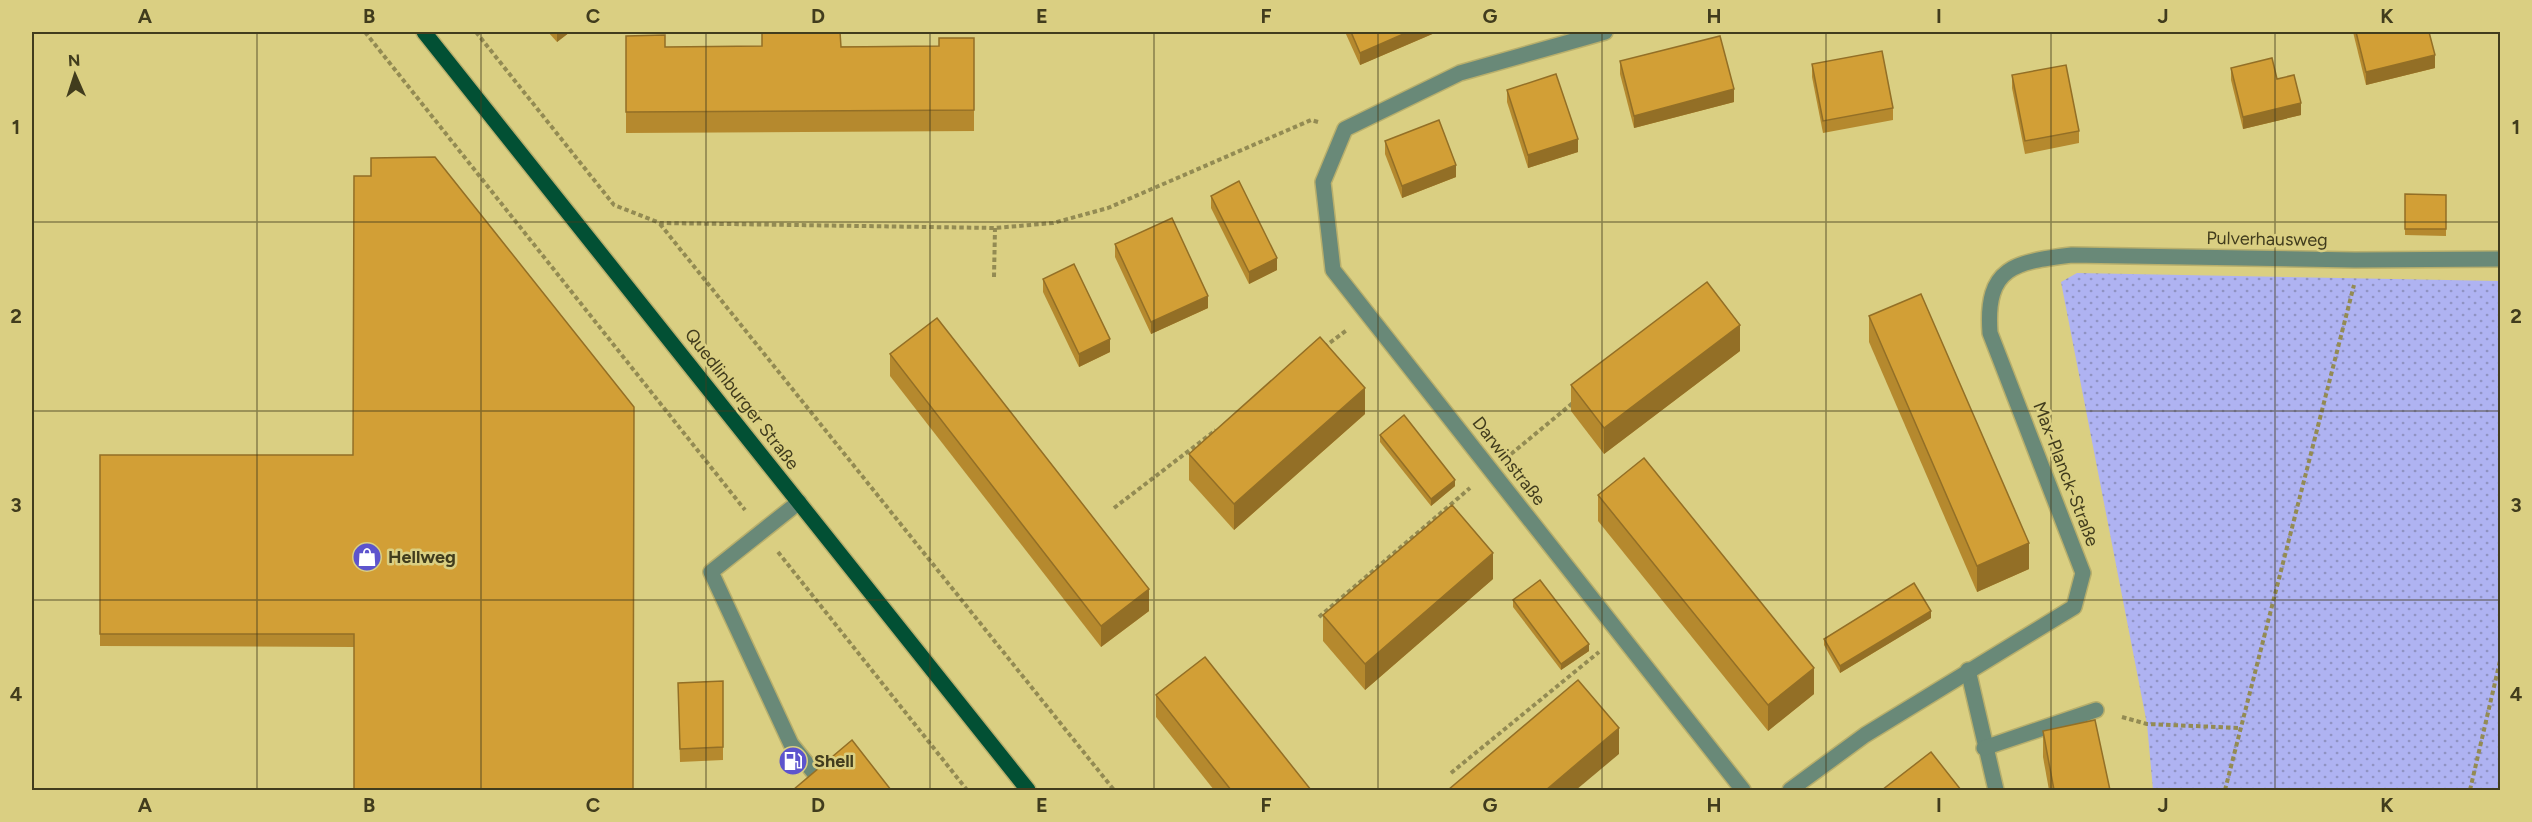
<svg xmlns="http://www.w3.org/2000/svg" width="2532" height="822" viewBox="0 0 2532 822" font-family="Figtree,sans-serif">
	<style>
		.garden { fill: url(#garden-dots) }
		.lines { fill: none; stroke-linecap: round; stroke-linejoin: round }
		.minor-casing { stroke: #b8af6c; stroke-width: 18 }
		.major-casing { stroke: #b8af6c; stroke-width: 18 }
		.path { stroke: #938b53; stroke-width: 4; stroke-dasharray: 4.5 3; stroke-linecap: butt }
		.minor { stroke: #698978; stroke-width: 15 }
		.major { stroke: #025034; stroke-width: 15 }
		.wall { fill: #b5892e }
		.shaded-wall { fill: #936f26 }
		.building { fill: #d29f36; stroke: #936f26; stroke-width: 1.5 }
		.grid { fill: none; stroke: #413c1d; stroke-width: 1.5; stroke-opacity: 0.55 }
		.labels { text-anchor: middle; stroke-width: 5; stroke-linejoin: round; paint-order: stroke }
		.street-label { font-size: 18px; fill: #413c1d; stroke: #dacf82 }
		.poi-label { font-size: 18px; font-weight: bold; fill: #413c1d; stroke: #dacf82; text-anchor: start }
		.neatline { fill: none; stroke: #413c1d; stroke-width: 2 }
		.grid-label { font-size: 20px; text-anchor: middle; font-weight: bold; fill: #413c1d }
	</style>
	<defs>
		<pattern id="garden-dots" width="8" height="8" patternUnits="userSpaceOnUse" patternTransform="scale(1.5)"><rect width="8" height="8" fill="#afb3f2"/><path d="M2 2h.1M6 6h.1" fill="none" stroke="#9093c3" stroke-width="1.8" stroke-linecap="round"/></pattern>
	</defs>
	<rect width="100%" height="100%" fill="#dacf82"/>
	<!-- garden -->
	<polygon class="garden" points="2077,273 2500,281 2500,790 2153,790 2147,724 2061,282"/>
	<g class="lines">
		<!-- minor casing -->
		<g class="minor-casing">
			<g id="minor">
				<polyline points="1605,32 1460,73 1345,129 1323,182 1333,270 1743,790"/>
				<polyline points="799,502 711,572 791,744 828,790"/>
				<polyline points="1968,670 1996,790"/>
				<polyline points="1984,748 2096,710"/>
				<path d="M 1790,790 L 1865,735 L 2074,607 L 2083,573 L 1990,333 C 1985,266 2015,262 2072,255 L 2355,260 L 2500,259"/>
			</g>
		</g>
		<!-- major casing -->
		<g class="major-casing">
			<polyline id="major" points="424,32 1028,790"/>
		</g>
		<!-- path -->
		<g class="path">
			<polyline points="365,32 745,510"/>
			<polyline points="476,32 614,205 660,223 995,228 1053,223 1108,208 1311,120 1318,122"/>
			<polyline points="660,224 1114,790"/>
			<polyline points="994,277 995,228"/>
			<polyline points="1324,347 1347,330"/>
			<polyline points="1511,454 1574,402"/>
			<polyline points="1114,508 1216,430"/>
			<polyline points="778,552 967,790"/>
			<polyline points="1319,617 1470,488"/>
			<polyline points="2122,717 2147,724 2240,728"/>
			<polyline points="1451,773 1599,652"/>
			<polyline points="2225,790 2354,285"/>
			<polyline points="2470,790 2500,661"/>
		</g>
		<!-- minor -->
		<use href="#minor" class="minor"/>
		<!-- major -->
		<use href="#major" class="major"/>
	</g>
	<!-- wall -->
	<g class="wall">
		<polygon points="548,32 570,32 557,42"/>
		<polygon points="1345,32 1437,32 1360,65"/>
		<polygon points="2353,32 2429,32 2435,68 2366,85"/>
		<polygon points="626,36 665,47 939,46 974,38 974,131 626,133"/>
		<polygon points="1620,61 1734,102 1634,128 1620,74"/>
		<polygon points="1812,64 1893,108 1893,120 1823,133 1812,77"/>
		<polygon points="2231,68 2277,79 2301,115 2243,129 2231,80"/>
		<polygon points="2012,75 2079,131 2079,143 2025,154 2012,88"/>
		<polygon points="1507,90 1578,152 1528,168 1507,102"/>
		<polygon points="1385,141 1456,177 1402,198 1385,154"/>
		<polygon points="435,157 354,647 100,646 100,455 353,455 371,176"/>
		<polygon points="2405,194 2446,195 2446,236 2405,235"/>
		<polygon points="1211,196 1277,270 1249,284 1211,208"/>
		<polygon points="1115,244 1208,308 1151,334 1115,257"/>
		<polygon points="1043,279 1110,352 1079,367 1043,292"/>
		<polygon points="1869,316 2029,569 1977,592 1869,342"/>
		<polygon points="1740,351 1604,454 1571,411 1571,385"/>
		<polygon points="890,354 1149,611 1101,647 890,376"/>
		<polygon points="1365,414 1234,530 1189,480 1189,454"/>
		<polygon points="1380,435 1455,486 1431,506 1380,442"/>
		<polygon points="1598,495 1814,694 1768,731 1598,521"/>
		<polygon points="1493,579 1365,690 1323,641 1323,615"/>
		<polygon points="1513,600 1589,651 1561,670 1513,607"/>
		<polygon points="1931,618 1840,673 1824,645 1824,639"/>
		<polygon points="723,681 723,760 680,762 678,683"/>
		<polygon points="1156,695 1311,790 1214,790 1156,717"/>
		<polygon points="2043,731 2110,790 2049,790 2043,757"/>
	</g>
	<!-- shaded-wall -->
	<g class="shaded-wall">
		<polygon points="557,32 570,32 557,42"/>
		<polygon points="1408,32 1437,32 1360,65 1360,53"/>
		<polygon points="2435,55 2435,68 2366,85 2366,72"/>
		<polygon points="1734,89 1734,102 1634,128 1634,116"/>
		<polygon points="2301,103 2301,115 2243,129 2243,117"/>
		<polygon points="1578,139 1578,152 1528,168 1528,155"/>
		<polygon points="1456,165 1456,177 1402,198 1402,186"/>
		<polygon points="1277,258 1277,270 1249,284 1249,272"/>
		<polygon points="1208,296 1208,308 1151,334 1151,322"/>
		<polygon points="1740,325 1740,351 1604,454 1604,428"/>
		<polygon points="1110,339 1110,352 1079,367 1079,354"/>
		<polygon points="1365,388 1365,414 1234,530 1234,504"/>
		<polygon points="1455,480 1455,486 1431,506 1431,499"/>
		<polygon points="2029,543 2029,569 1977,592 1977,566"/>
		<polygon points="1493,553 1493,579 1365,690 1365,664"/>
		<polygon points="1149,589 1149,611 1101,647 1101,626"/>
		<polygon points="1931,611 1931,618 1840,673 1840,666"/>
		<polygon points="1589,644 1589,651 1561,670 1561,664"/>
		<polygon points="1814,668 1814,694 1768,731 1768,705"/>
		<polygon points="1619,728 1619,754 1576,790 1546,790"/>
	</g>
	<!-- building -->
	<g class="building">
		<polygon points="762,32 840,32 841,47 939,46 939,38 974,38 974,110 626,112 626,36 665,35 665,47 762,46"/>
		<polygon points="1351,32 1408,32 1360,53"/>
		<polygon points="2356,32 2429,32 2435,55 2366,72"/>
		<polygon points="1720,36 1734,89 1634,116 1620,61"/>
		<polygon points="1882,51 1893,108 1823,121 1812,64"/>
		<polygon points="2272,58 2277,79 2294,75 2301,103 2243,117 2231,68"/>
		<polygon points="2066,65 2079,131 2025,141 2012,75"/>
		<polygon points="1556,74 1578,139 1528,155 1507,90"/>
		<polygon points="1439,120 1456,165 1402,186 1385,141"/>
		<polygon points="435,157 634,407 633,790 354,790 354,634 100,634 100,455 353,455 354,176 371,176 371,158"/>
		<polygon points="1239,181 1277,258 1249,272 1211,196"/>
		<polygon points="2405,194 2446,195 2446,229 2405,229"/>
		<polygon points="1172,218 1208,296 1151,322 1115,244"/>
		<polygon points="1074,264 1110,339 1079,354 1043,279"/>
		<polygon points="1707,282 1740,325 1604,428 1571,385"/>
		<polygon points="1921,294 2029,543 1977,566 1869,316"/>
		<polygon points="937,318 1149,589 1101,626 890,354"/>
		<polygon points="1320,337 1365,388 1234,504 1189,454"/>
		<polygon points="1404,415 1455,480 1431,499 1380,435"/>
		<polygon points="1644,458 1814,668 1768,705 1598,495"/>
		<polygon points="1452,505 1493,553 1365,664 1323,615"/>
		<polygon points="1540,580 1589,644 1561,664 1513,600"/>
		<polygon points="1914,583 1931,611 1840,666 1824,639"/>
		<polygon points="1205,657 1311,790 1231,790 1156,695"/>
		<polygon points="1578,680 1619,728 1546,790 1448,790"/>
		<polygon points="723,681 723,747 680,749 678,683"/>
		<polygon points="2095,720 2110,790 2054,790 2043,731"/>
		<polygon points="852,740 891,790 793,790"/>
		<polygon points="1931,752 1961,790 1882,790"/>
	</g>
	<!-- grid -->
	<path class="grid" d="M 257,32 L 257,790M 481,32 L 481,790M 706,32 L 706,790M 930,32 L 930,790M 1154,32 L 1154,790M 1378,32 L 1378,790M 1602,32 L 1602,790M 1826,32 L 1826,790M 2051,32 L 2051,790M 2275,32 L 2275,790M 32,222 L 2500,222M 32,411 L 2500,411M 32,600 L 2500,600"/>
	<!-- icons -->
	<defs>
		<g id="shop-disc" transform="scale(1.5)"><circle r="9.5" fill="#5d54cd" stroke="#dacf82"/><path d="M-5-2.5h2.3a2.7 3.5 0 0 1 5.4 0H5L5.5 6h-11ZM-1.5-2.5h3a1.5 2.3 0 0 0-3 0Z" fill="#fff"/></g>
		<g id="fuel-disc" transform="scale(1.5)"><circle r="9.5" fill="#5d54cd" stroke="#dacf82"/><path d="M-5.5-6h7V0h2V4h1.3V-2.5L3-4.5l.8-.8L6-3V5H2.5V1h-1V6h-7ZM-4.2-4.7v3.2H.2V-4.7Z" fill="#fff"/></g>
	</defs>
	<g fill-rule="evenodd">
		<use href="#shop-disc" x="367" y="557"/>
		<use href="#fuel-disc" x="793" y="761"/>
	</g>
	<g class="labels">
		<!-- street labels -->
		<g class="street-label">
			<text transform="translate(2267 239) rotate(1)" y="6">Pulverhausweg</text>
			<text transform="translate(742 399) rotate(52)" y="6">Quedlinburger Straße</text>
			<text transform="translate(1509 461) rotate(52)" y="6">Darwinstraße</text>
			<text transform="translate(2066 474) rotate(69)" y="6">Max-Planck-Straße</text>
		</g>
		<!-- poi labels -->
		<g class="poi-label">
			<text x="388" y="563">Hellweg</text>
			<text x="814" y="767">Shell</text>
		</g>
	</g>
	<!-- border -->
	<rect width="2532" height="822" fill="none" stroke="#dacf82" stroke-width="66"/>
	<!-- north arrow -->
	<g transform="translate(75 75) rotate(357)" stroke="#dacf82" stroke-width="4.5" paint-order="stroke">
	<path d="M0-4.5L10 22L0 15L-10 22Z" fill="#413c1d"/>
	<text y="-9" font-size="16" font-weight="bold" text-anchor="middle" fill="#413c1d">N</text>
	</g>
	<rect x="33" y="33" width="2466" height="756" class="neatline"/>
	<g class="grid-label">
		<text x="145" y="23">A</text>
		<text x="369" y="23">B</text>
		<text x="593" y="23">C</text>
		<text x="818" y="23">D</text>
		<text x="1042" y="23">E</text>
		<text x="1266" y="23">F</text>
		<text x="1490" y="23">G</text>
		<text x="1714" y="23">H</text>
		<text x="1939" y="23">I</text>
		<text x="2163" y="23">J</text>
		<text x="2387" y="23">K</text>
		<text x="16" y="134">1</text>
		<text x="2516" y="134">1</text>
		<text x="16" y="323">2</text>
		<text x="2516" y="323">2</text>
		<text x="16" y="512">3</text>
		<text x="2516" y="512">3</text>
		<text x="16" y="701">4</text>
		<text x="2516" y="701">4</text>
		<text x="145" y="812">A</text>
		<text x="369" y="812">B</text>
		<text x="593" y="812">C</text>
		<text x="818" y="812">D</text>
		<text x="1042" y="812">E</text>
		<text x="1266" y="812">F</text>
		<text x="1490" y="812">G</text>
		<text x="1714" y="812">H</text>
		<text x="1939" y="812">I</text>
		<text x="2163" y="812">J</text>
		<text x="2387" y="812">K</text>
	</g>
</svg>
